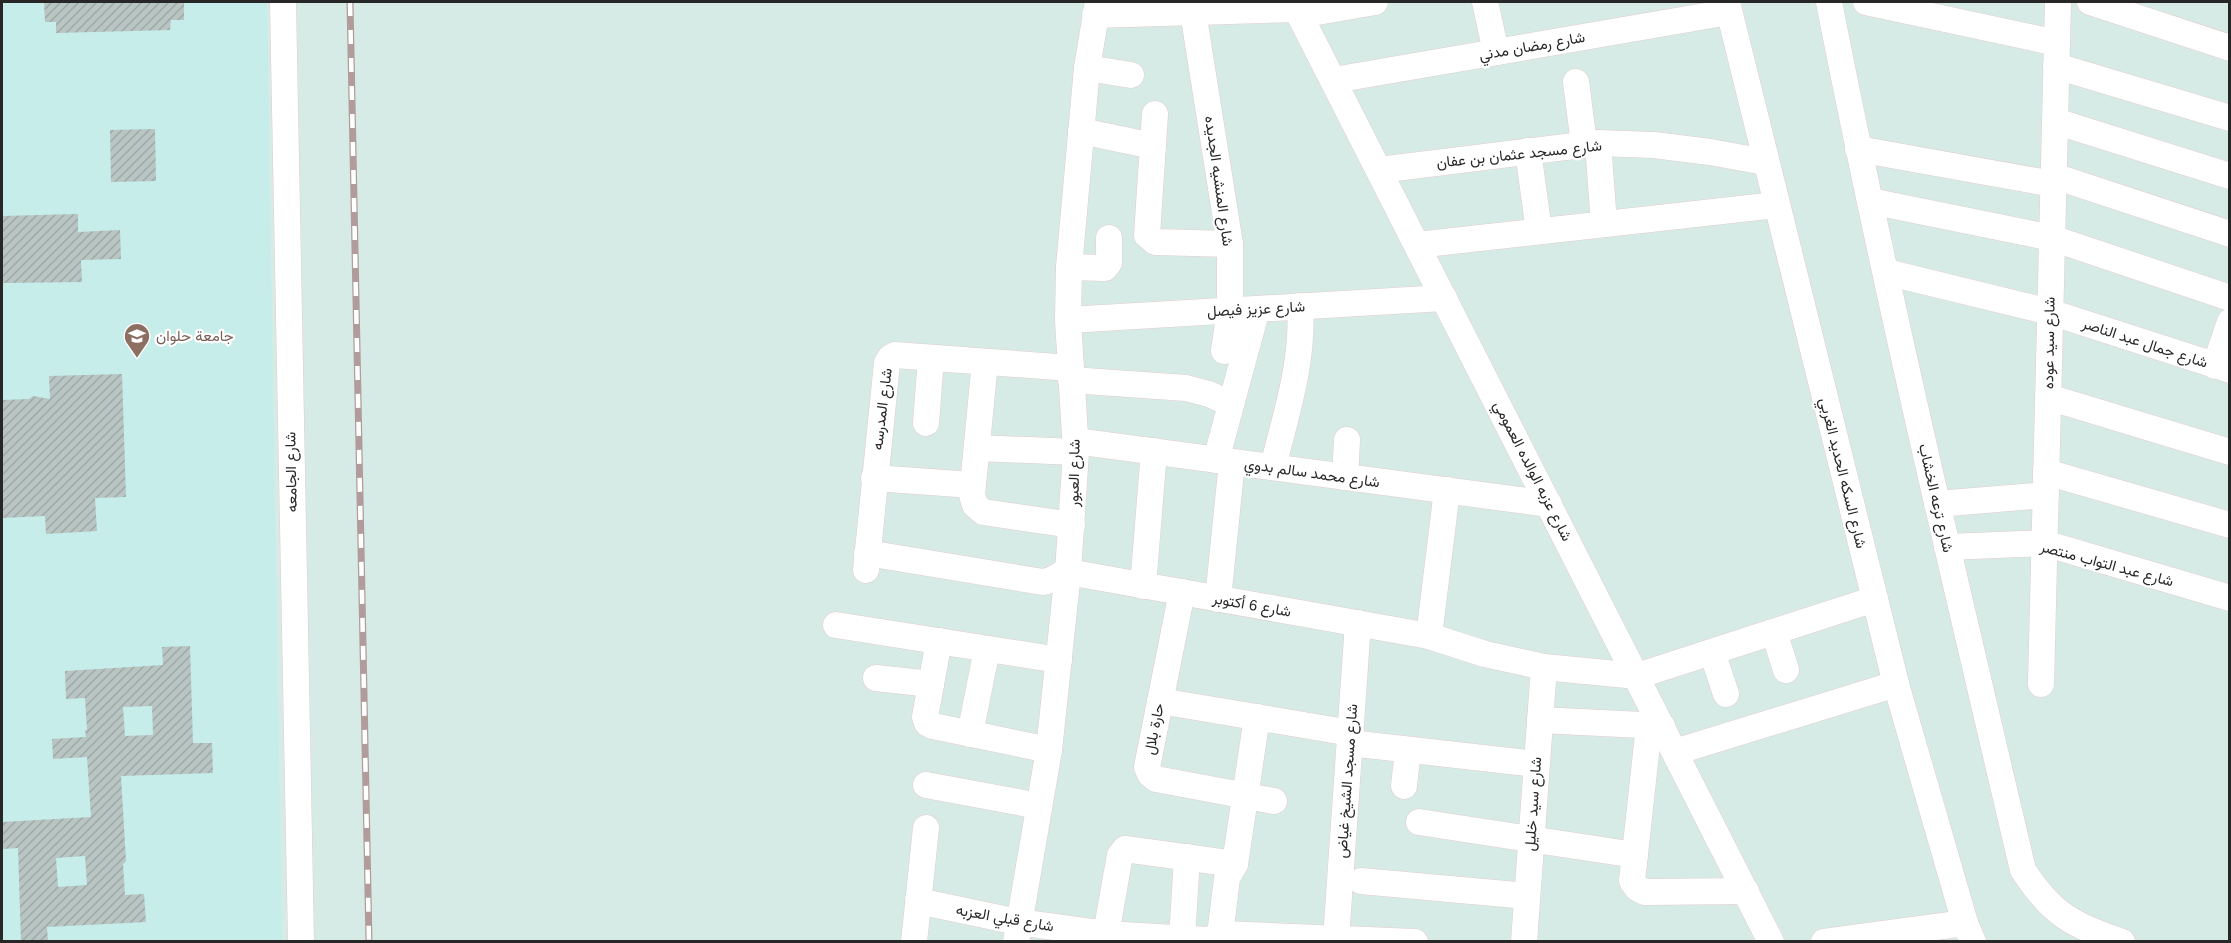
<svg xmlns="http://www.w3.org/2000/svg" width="2231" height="943" viewBox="0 0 2231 943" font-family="Helvetica,Vazirmatn,sans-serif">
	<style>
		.education { fill: #c6ede9 }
		.building { fill: url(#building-hatch); fill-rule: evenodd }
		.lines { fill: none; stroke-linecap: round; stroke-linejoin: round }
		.minor-casing { stroke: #e1cdcd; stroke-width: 27 }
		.minor { stroke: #fff; stroke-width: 26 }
		.rail-casing { stroke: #b29c9b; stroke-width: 7 }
		.rail { stroke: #fff; stroke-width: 4.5; stroke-dasharray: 14; stroke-linecap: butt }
		.labels { text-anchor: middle; stroke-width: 4.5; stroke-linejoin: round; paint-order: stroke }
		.street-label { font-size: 15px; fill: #272727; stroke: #fff }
		.education-label { font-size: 15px; fill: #785e54; stroke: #fff; text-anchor: start }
	</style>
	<defs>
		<pattern id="building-hatch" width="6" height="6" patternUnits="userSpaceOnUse" patternTransform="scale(1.5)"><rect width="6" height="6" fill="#b8c5c3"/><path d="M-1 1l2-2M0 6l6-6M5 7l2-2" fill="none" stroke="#9ea9a8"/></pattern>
	</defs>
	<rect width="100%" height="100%" fill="#d7ebe6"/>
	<!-- education -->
	<polygon class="education" points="2,2 267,2 282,941 2,942"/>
	<!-- building -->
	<g class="building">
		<polygon points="44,2 184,2 184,20 171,20 170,30 56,33 56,22 45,22"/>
		<polygon points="155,129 156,181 111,182 110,130"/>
		<polygon points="78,214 78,232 120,230 121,259 81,260 82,282 2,283 2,216"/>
		<polygon points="122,374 126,497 95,498 97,531 46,534 45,516 2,518 2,400 29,399 33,396 50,399 49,376"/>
		<path d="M 190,646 L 193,743 L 212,743 L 213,773 L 121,776 L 126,861 L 123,864 L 125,895 L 144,894 L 146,922 L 47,927 L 48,942 L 21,942 L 18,848 L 2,849 L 2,822 L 91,817 L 87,757 L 53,759 L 52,739 L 86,737 L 85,730 L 87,730 L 85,698 L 66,699 L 65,671 L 163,665 L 162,647 ZM 152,706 L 153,735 L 125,736 L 123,707 ZM 85,856 L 87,885 L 58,887 L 56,858 Z"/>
	</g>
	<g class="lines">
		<!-- minor casing -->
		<g class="minor-casing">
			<g id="minor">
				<polyline points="283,2 301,942"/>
				<polyline points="1293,2 1771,942"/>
				<polyline points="1485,2 1496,52"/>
				<polyline points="1727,2 1896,684 1965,923 1973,942"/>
				<path d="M 1829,2 C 1886,293 1955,581 2023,870 C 2053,916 2072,924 2122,942"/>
				<polyline points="1866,2 2057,43"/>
				<polyline points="2090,2 2230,48"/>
				<polyline points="1193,12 1230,244 1230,310 1224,351"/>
				<polyline points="1095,15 1297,9"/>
				<polyline points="1300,15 1375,2"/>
				<polyline points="2056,66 2230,118"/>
				<polyline points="1087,68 1131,75"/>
				<polyline points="1334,80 1729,12"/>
				<polyline points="1576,82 1584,144"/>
				<polyline points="1155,114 1147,235 1155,242 1230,244"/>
				<polyline points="2055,121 2230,176"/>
				<polyline points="1081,131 1153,146"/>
				<polyline points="1598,143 1604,224"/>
				<polyline points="1858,149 2053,184"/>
				<polyline points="1528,151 1539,231"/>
				<polyline points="1379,170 1598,143 1654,145 1710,152 1765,162"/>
				<polyline points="2054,176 2230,234"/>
				<polyline points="1870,201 2052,238 2230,298"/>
				<polyline points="1417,245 1776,205"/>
				<polyline points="1069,267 1105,268 1109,263 1109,238"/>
				<polyline points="1886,272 2050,312 2230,370"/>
				<polyline points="1068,320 1444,298"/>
				<polyline points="985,362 972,495 975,505 983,512 1072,525"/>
				<polyline points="2215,366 2230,322"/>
				<polyline points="1071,380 1186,388 1209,394 1231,404"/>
				<polyline points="2048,397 2230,452"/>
				<polyline points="926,423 931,358"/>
				<polyline points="1075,441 1549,504"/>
				<polyline points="977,448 1076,452"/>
				<polyline points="1216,460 1257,309"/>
				<path d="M 1273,467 C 1286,414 1304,361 1300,306"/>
				<polyline points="2046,472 2230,525"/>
				<polyline points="1345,477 1347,440"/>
				<polyline points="874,478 973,485"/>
				<polyline points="1937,504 2046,495"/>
				<polyline points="1947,547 2044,543 2230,598"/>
				<path d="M 867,553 L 1043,582 C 1053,581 1058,574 1068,572 L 1429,636 L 1485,654 L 1544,667 L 1637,676 L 1875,599"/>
				<polyline points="866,570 887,363 890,358 895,355 1070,368"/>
				<polyline points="1143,586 1154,451"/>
				<polyline points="1182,592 1147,767 1150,774 1156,779 1274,801"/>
				<polyline points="1218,599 1232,462"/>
				<polyline points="836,625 1059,660"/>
				<polyline points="1774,632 1786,670"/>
				<polyline points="1429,636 1447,490"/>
				<polyline points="939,641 925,717 927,723 933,726 1049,750"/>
				<polyline points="1712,652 1726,694"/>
				<polyline points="876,678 931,684"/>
				<polyline points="2041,684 2058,2"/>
				<polyline points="1160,701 1351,733"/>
				<polyline points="1540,720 1662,726"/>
				<polyline points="1649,726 1632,881 1637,888 1645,892 1746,891"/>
				<polyline points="970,734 987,649"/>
				<polyline points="1350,743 1536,764"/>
				<polyline points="1675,752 1896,684"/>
				<polyline points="926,785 1039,806"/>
				<polyline points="1404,786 1408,750"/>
				<polyline points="1419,822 1635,855"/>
				<polyline points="1361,881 1527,896"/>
				<polyline points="918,901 1018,922 1106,934 1207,940 1225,934 1415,942"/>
				<polyline points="1106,934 1120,855 1125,849 1235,864"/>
				<polyline points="1220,935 1227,878 1235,864 1257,717"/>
				<polyline points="1182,939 1187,857"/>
				<polyline points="1336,939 1358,623"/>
				<polyline points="914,942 926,828"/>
				<polyline points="1016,942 1049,750 1068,572 1076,452 1068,320 1069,267 1087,68 1098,2"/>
				<polyline points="1524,942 1544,667"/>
				<polyline points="1824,942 1965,923"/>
			</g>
		</g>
		<!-- minor -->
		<use href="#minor" class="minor"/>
		<!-- rail casing -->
		<g class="rail-casing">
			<polyline id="rail" points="350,2 369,942"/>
		</g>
		<!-- rail -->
		<use href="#rail" class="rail"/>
	</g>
	<!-- icons -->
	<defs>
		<g id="university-pin" transform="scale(1.35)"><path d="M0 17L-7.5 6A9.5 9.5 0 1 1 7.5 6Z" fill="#8d6e63" stroke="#fff"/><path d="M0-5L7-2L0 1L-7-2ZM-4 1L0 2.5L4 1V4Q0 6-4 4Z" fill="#fff"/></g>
	</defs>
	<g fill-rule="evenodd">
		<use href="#university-pin" x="137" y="336"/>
	</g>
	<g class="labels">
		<!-- street labels -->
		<g class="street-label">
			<text transform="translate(1532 46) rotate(-10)" y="5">شارع رمضان مدني</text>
			<text transform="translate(1519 154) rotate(-6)" y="5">شارع مسجد عثمان بن عفان</text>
			<text transform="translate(1219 181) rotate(82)" y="5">شارع المنشيه الجديده</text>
			<text transform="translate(1256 309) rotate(-3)" y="5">شارع عزيز فيصل</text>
			<text transform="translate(2049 343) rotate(-89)" y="5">شارع سيد عوده</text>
			<text transform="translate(2145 343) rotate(18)" y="5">شارع جمال عبد الناصر</text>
			<text transform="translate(882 409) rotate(-83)" y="5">شارع المدرسه</text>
			<text transform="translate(1533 471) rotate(63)" y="5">شارع عزبه الوالده العمومي</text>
			<text transform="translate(291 472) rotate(-91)" y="5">شارع الجامعه</text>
			<text transform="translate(1074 473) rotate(-89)" y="5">شارع العبور</text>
			<text transform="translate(1312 473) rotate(8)" y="5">شارع محمد سالم بدوي</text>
			<text transform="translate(1843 473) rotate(76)" y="5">شارع السكه الحديد الغربي</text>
			<text transform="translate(1936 498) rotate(77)" y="5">شارع ترعه الخشاب</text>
			<text transform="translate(2107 564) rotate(15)" y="5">شارع عبد التواب منتصر</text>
			<text transform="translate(1252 605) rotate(10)" y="5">شارع 6 أكتوبر</text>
			<text transform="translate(1154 729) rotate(-79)" y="5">حارة بلال</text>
			<text transform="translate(1347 781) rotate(-86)" y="5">شارع مسجد الشيخ غياض</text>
			<text transform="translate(1533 804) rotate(-86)" y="5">شارع سيد خليل</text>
			<text transform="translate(1005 918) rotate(10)" y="5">شارع قبلي العزبه</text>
		</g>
		<!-- education labels -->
		<g class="education-label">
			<text x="156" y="341">جامعة حلوان</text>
		</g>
	</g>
	<!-- border -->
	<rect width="2231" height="943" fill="none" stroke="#272727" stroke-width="6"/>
</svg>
